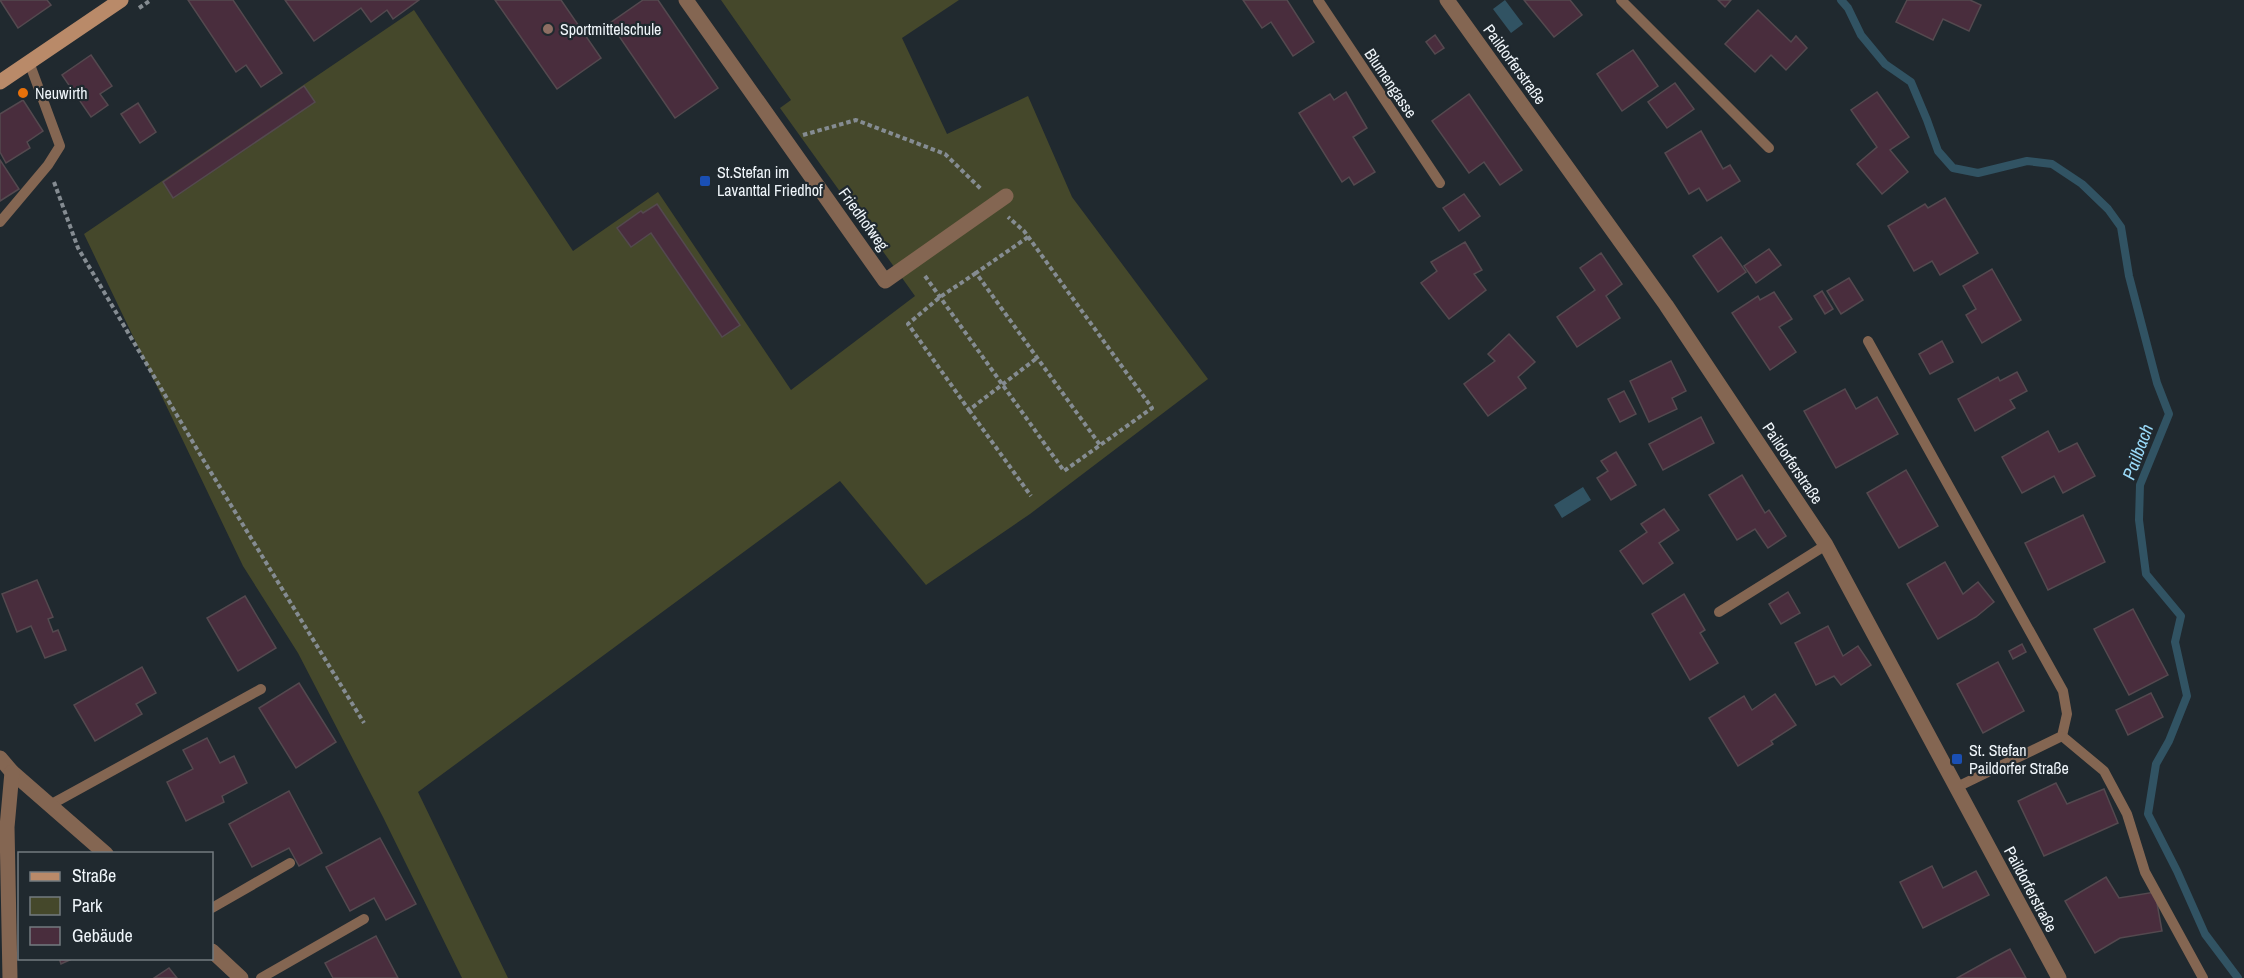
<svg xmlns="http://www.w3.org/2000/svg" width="2244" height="978" viewBox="0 0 2244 978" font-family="'Archivo Narrow',sans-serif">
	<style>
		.green { fill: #45482b }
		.water { fill: #315363 }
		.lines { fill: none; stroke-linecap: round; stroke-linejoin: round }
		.stream { stroke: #315363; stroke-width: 8 }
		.building { fill: #492d3d; stroke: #54494f; stroke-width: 1.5 }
		.path { stroke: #858c92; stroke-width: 4; stroke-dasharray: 4.5 3; stroke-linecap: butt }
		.service { stroke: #846652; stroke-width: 10 }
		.minor { stroke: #846652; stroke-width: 15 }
		.tertiary { stroke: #846652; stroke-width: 15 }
		.secondary { stroke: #b98a69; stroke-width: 15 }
		.education-dot { fill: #8d6e63; stroke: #20292f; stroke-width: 2 }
		.food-dot { fill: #e8710a; stroke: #20292f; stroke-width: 2 }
		.transit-dot { fill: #1a4fb4; stroke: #20292f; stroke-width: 2 }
		.labels { text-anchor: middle; stroke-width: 4.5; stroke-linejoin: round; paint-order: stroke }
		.poi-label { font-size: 16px; fill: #eff5fa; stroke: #20292f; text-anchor: start }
		.street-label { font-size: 16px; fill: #eff5fa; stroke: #20292f }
		.water-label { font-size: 18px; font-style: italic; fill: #9adaf9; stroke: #20292f }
	</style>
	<rect width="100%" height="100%" fill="#20292f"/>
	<!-- green -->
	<polygon class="green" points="721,0 959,0 902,38 947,134 1028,96 1072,197 1208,379 1030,514 926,585 840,481 418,792 508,978 462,978 383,817 298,653 243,566 84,234 414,10 573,251 658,192 791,390 915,296 780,108 791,100"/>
	<!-- water -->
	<g class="water">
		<polygon points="1505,0 1523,24 1511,33 1493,9"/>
		<polygon points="1583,487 1591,500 1562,518 1554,505"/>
	</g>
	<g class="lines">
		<!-- stream -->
		<polyline class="stream" points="1841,0 1848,8 1861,35 1885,64 1911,82 1927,120 1938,151 1953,168 1978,173 2027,161 2052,164 2082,184 2108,209 2121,227 2129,276 2157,383 2169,414 2140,485 2139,520 2146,574 2181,616 2175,642 2187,696 2169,741 2156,764 2148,814 2177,871 2205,934 2238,978"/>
	</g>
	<!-- building -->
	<g class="building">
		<polygon points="0,0 47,0 51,5 18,28"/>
		<polygon points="188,0 233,0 282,73 261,87 246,65 236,72"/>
		<polygon points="285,0 419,0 393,19 387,10 371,22 361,8 314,41"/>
		<polygon points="495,0 561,0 601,58 557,89"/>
		<polygon points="643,0 658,0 718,88 675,118 610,23"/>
		<polygon points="1243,0 1287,0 1314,42 1293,56 1271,22 1262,28"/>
		<polygon points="1524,0 1570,0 1582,15 1554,37"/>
		<polygon points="1718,0 1731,0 1725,7"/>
		<polygon points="1907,0 1970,0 1981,5 1969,31 1943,19 1933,40 1896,22"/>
		<polygon points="1758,10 1791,42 1796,36 1807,48 1786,70 1771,55 1755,72 1725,44"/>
		<polygon points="1435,35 1444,48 1435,54 1426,42"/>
		<polygon points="1633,50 1658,86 1622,111 1597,74"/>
		<polygon points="91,55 112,86 100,94 108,105 91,117 62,75"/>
		<polygon points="1675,83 1694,109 1667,128 1648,102"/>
		<polygon points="304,86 315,102 173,198 163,182"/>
		<polygon points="1346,92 1367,128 1353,137 1375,172 1354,185 1349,177 1342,182 1299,113 1330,94 1334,100"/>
		<polygon points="1877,92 1909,137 1890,150 1908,172 1882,194 1857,164 1877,147 1851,110"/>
		<polygon points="1469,94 1522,170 1500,185 1484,162 1469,173 1432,121"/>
		<polygon points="23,100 43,131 27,142 30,148 6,163 0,152 0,114"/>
		<polygon points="138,103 156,132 140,143 121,114"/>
		<polygon points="1701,131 1723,169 1730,165 1740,181 1707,201 1699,188 1689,194 1665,153"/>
		<polygon points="0,160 19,189 0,201"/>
		<polygon points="1464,194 1480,216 1459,231 1443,208"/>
		<polygon points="1945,198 1978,253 1940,275 1932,261 1914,271 1888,226 1925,204 1928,208"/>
		<polygon points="657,204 740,325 722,337 651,233 631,247 617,228 641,211 643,213"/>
		<polygon points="1721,237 1746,272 1718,292 1693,256"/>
		<polygon points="1465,242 1482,270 1474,274 1486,290 1449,319 1421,283 1437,271 1431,262"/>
		<polygon points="1769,249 1781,265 1756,283 1744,266"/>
		<polygon points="1601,253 1622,284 1606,296 1620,318 1577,347 1557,317 1595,290 1580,268"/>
		<polygon points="1992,269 2021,320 1982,343 1966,315 1976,309 1963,286"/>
		<polygon points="1849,278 1863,300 1841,314 1827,291"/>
		<polygon points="1822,291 1833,309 1825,314 1814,296"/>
		<polygon points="1774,292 1792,319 1779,327 1796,352 1770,370 1732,313 1758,296 1760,300"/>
		<polygon points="1509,334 1535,362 1518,377 1526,388 1488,416 1464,384 1495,361 1488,354"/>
		<polygon points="1942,341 1953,362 1930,374 1919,354"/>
		<polygon points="1671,361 1686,391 1672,398 1677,409 1649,422 1630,381"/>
		<polygon points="2017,372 2027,391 2010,400 2015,408 1975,431 1958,399 1998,377 2000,381"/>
		<polygon points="1845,389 1856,409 1877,397 1898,434 1836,468 1804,411"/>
		<polygon points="1624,391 1636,414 1620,422 1608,399"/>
		<polygon points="1701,417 1714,443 1663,470 1649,444"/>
		<polygon points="2048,431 2059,452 2077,443 2095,476 2063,493 2054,476 2022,493 2002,457"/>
		<polygon points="1616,452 1636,485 1611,500 1597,478 1608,471 1601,461"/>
		<polygon points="1906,470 1938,526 1899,548 1867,493"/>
		<polygon points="1742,475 1765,513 1769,510 1786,536 1768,548 1755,529 1737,540 1709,495"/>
		<polygon points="1664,509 1679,530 1659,543 1673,563 1643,584 1620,551 1647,532 1641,524"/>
		<polygon points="2083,515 2105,562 2048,590 2025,543"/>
		<polygon points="1945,562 1963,594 1978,582 1994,602 1976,617 1938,639 1907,584"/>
		<polygon points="37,580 53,617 48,619 53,632 58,630 66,650 45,658 31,626 17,632 2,594"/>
		<polygon points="1788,592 1800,613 1781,624 1769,604"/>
		<polygon points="1684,594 1705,630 1700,633 1718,663 1690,680 1652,614"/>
		<polygon points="245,596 276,648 238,671 207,618"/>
		<polygon points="2133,609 2168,675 2129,695 2094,629"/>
		<polygon points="1828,626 1843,656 1858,646 1871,665 1841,685 1834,676 1816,685 1795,643"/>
		<polygon points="2022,644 2026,652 2013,659 2009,651"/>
		<polygon points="1998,662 2024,711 1983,733 1957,684"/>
		<polygon points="142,667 156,693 136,704 142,714 95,741 74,705"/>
		<polygon points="299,683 336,742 296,768 259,708"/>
		<polygon points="2151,693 2163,717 2128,735 2116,710"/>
		<polygon points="1775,694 1796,725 1771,741 1773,744 1738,766 1709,718 1744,696 1752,710"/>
		<polygon points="207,738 220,763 234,756 247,783 222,796 224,802 186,821 167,782 193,769 183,750"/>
		<polygon points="2056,783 2067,804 2104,789 2118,823 2044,856 2018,801"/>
		<polygon points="289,791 322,853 299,866 289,848 252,867 229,824"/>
		<polygon points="380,838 416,904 386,920 374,898 350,911 326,867"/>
		<polygon points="1932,866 1943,888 1976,871 1989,895 1923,928 1900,882"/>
		<polygon points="2106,877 2119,898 2155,892 2162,931 2120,938 2095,953 2065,901"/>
		<polygon points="376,936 398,978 333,978 325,963"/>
		<polygon points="2010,949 2026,978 1957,978 1993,958"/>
		<polygon points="59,958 74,958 61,964"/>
		<polygon points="169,968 177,978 154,978"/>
	</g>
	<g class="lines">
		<!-- path -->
		<g class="path">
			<polyline points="139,8 151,0"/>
			<polyline points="803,135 856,120 945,154 982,190"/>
			<polyline points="54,182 78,248 204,461 364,723"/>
			<polyline points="1028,237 976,273 1100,445"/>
			<polyline points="976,273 940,297 908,324 969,410 1037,358"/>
			<polyline points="925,276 1064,471 1152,408 1024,231 1008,217"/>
			<polyline points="969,410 1031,496"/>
		</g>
		<!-- service -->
		<g class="service">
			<polyline points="1318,0 1440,183"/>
			<polyline points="1621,0 1769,148"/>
			<polyline points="0,222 48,165 60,146 29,62"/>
			<polyline points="1868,341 2063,691 2067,714 2062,736 1957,787"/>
			<polyline points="1719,612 1826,545"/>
			<polyline points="2062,736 2104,771 2127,814 2145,872 2203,978"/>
			<polyline points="50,805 261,689"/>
			<polyline points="212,908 290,863"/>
			<polyline points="261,978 364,919"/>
		</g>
		<!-- minor -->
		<g class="minor">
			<polyline points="686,0 885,281 1006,196"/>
			<polyline points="0,758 12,772 106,854"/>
			<polyline points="212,951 241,978"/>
			<polyline points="10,978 7,827 12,772"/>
		</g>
		<!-- tertiary -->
		<polyline class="tertiary" points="1447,0 1666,305 1826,545 2059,978"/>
		<!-- secondary -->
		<polyline class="secondary" points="0,82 121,0"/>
	</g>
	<!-- markers -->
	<circle class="education-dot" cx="548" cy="29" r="6"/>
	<circle class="food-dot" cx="23" cy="93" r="6"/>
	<g class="transit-dot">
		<rect x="699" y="175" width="12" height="12" rx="3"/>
		<rect x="1951" y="753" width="12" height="12" rx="3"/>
	</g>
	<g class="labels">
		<!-- poi labels -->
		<g class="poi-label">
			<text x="560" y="35">Sportmittelschule</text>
			<text x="35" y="99">Neuwirth</text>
			<text x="717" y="178">St.Stefan im<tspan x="717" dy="18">Lavanttal Friedhof</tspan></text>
			<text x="1969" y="756">St. Stefan<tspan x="1969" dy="18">Paildorfer Straße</tspan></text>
		</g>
		<!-- street labels -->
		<g class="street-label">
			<text transform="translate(1515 64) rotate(54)" y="6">Paildorferstraße</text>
			<text transform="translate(1391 83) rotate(56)" y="6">Blumengasse</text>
			<text transform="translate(864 219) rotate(54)" y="6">Friedhofweg</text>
			<text transform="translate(1793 463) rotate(56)" y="6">Paildorferstraße</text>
			<text transform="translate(2031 889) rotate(62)" y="6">Paildorferstraße</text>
		</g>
		<!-- water labels -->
		<g class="water-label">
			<text transform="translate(2138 452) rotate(-70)" y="6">Pailbach</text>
		</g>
	</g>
	<!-- legend -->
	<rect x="18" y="852" width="195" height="108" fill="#20292f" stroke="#737b80" stroke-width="1.5"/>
	<rect x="30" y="872" width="30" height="9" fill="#b98a69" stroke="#737b80" stroke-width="1.5"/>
	<text x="72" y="882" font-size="18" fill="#eff5fa">Straße</text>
	<rect x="30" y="897" width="30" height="18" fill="#45482b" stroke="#737b80" stroke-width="1.5"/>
	<text x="72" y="912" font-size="18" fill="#eff5fa">Park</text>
	<rect x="30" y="927" width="30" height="18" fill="#492d3d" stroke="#737b80" stroke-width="1.5"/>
	<text x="72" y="942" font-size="18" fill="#eff5fa">Gebäude</text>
</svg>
